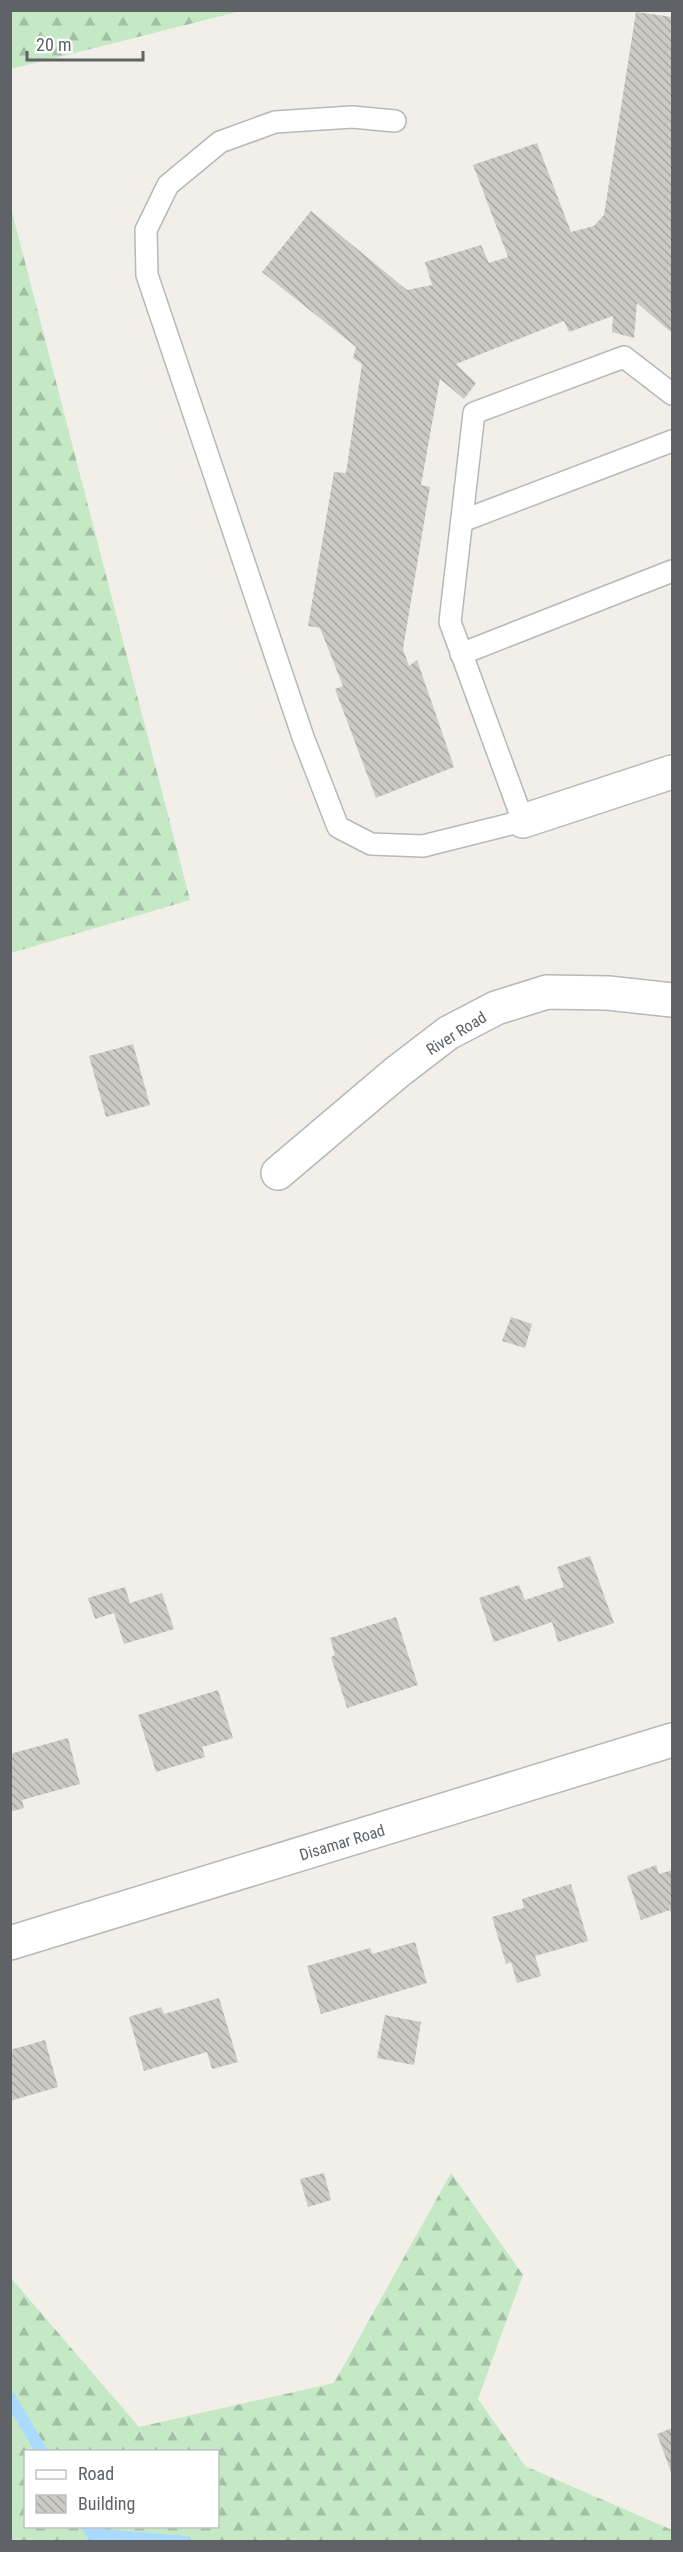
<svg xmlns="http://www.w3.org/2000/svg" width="683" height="2552" viewBox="0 0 683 2552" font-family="'Roboto Condensed',sans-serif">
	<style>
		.forest { fill: url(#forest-firs); fill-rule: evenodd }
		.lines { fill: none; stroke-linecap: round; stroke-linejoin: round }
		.stream { stroke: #aadaff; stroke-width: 12 }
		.building { fill: url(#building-back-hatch) }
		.service-casing { stroke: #b5b8bc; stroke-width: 24 }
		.minor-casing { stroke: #b5b8bc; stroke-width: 36 }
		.service { stroke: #fff; stroke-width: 21 }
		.minor { stroke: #fff; stroke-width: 33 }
		.labels { text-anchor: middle; stroke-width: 4.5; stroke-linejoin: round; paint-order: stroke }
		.street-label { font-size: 16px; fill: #5f6368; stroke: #fff }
	</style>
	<defs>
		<pattern id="forest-firs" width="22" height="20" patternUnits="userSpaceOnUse" patternTransform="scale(1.5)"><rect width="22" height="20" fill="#c5e8c5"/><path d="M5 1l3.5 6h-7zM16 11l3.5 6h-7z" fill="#a3c0a4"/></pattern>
		<pattern id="building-back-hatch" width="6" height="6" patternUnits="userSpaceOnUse" patternTransform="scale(1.5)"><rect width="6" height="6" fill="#cccac5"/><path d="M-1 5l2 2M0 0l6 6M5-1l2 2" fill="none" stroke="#a9a8a4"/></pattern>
	</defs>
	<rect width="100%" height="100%" fill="#f1efe8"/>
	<!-- forest -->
	<g class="forest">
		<polygon points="11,10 241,10 241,11 11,69"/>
		<polygon points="11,208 190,900 11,953 10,953"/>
		<path d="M 451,2173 L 523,2275 L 478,2399 L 525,2466 L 672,2530 L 672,2541 L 11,2541 L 11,2278 L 139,2427 L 334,2383 ZM 26,2452 L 218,2452 L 218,2526 L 26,2526 Z"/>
	</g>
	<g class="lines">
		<!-- stream -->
		<g class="stream">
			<polyline points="10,2398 42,2452"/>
			<polyline points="87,2526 92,2534 185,2542"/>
		</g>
	</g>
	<!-- building -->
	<g class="building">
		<polygon points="636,12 672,17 672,333 637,303 634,338 612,332 613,316 569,332 564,321 456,364 476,383 464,399 440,379 421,485 430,487 403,649 409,666 417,660 454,767 376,798 335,689 343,686 320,628 308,626 334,472 346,473 362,364 353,358 356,347 262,272 311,211 407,290 432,285 425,262 481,245 489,263 508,257 473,165 537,143 571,232 594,226 604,215"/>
		<polygon points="133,1044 150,1105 106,1117 89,1056"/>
		<polygon points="511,1317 532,1324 525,1348 502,1341"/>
		<polygon points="590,1556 614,1623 558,1642 552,1622 494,1642 479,1598 519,1585 525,1600 564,1587 557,1567"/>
		<polygon points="125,1587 130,1603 162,1593 174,1629 124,1644 114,1613 95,1619 88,1598"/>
		<polygon points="396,1617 418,1685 347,1708 331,1657 335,1655 330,1638"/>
		<polygon points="218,1690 233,1738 202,1747 205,1757 156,1772 138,1715"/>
		<polygon points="68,1738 80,1784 22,1800 24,1808 10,1812 10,1754"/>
		<polygon points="656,1865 659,1874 672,1870 672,1916 670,1910 641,1920 627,1876"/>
		<polygon points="571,1884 588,1941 535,1956 541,1976 517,1983 511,1962 506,1964 492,1917 524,1908 522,1899"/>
		<polygon points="415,1942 427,1983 321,2014 307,1966 370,1948 372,1954"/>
		<polygon points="219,1998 238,2062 212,2069 207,2052 144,2071 129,2017 161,2007 164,2014"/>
		<polygon points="385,2015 421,2022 414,2065 377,2058"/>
		<polygon points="45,2040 58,2087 10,2101 10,2050"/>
		<polygon points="324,2173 331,2200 308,2207 300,2179"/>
		<polygon points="672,2428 672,2475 657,2434"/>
	</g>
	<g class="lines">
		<!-- service casing -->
		<g class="service-casing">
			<g id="service">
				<polyline points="395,121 352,117 275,122 220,142 168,185 146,230 147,275 303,737 338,827 371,844 423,846 523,821 450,622 474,413 624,357 672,394"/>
				<polyline points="462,521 672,441"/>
				<polyline points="461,654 672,571"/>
			</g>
		</g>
		<!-- minor casing -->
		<g class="minor-casing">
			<g id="minor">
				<polyline points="523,821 672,772"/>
				<polyline points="278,1173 396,1073 448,1033 496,1008 547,992 608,993 672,1000"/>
				<polyline points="10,1943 672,1740"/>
			</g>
		</g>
		<!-- service -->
		<use href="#service" class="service"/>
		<!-- minor -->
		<use href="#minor" class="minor"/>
	</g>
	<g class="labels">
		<!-- street labels -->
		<g class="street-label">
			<text transform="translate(456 1033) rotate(-32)" y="6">River Road</text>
			<text transform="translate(342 1842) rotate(-17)" y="6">Disamar Road</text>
		</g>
	</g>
	<!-- border -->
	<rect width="683" height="2552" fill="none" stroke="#5f6368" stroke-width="24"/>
	<!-- legend -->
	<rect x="24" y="2450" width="195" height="78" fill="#ffffff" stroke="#bfc1c3" stroke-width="1.5"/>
	<rect x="36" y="2470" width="30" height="9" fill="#ffffff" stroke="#bfc1c3" stroke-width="1.5"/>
	<text x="78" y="2480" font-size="18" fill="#5f6368">Road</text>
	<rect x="36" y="2495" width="30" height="18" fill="url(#building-back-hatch)" stroke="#bfc1c3" stroke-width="1.5"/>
	<text x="78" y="2510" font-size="18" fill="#5f6368">Building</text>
	<!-- scale -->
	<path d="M27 51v9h116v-9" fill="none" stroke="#5f6368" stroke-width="3"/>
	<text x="36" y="51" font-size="18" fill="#5f6368" stroke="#ffffff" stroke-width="4.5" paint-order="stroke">20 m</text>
</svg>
